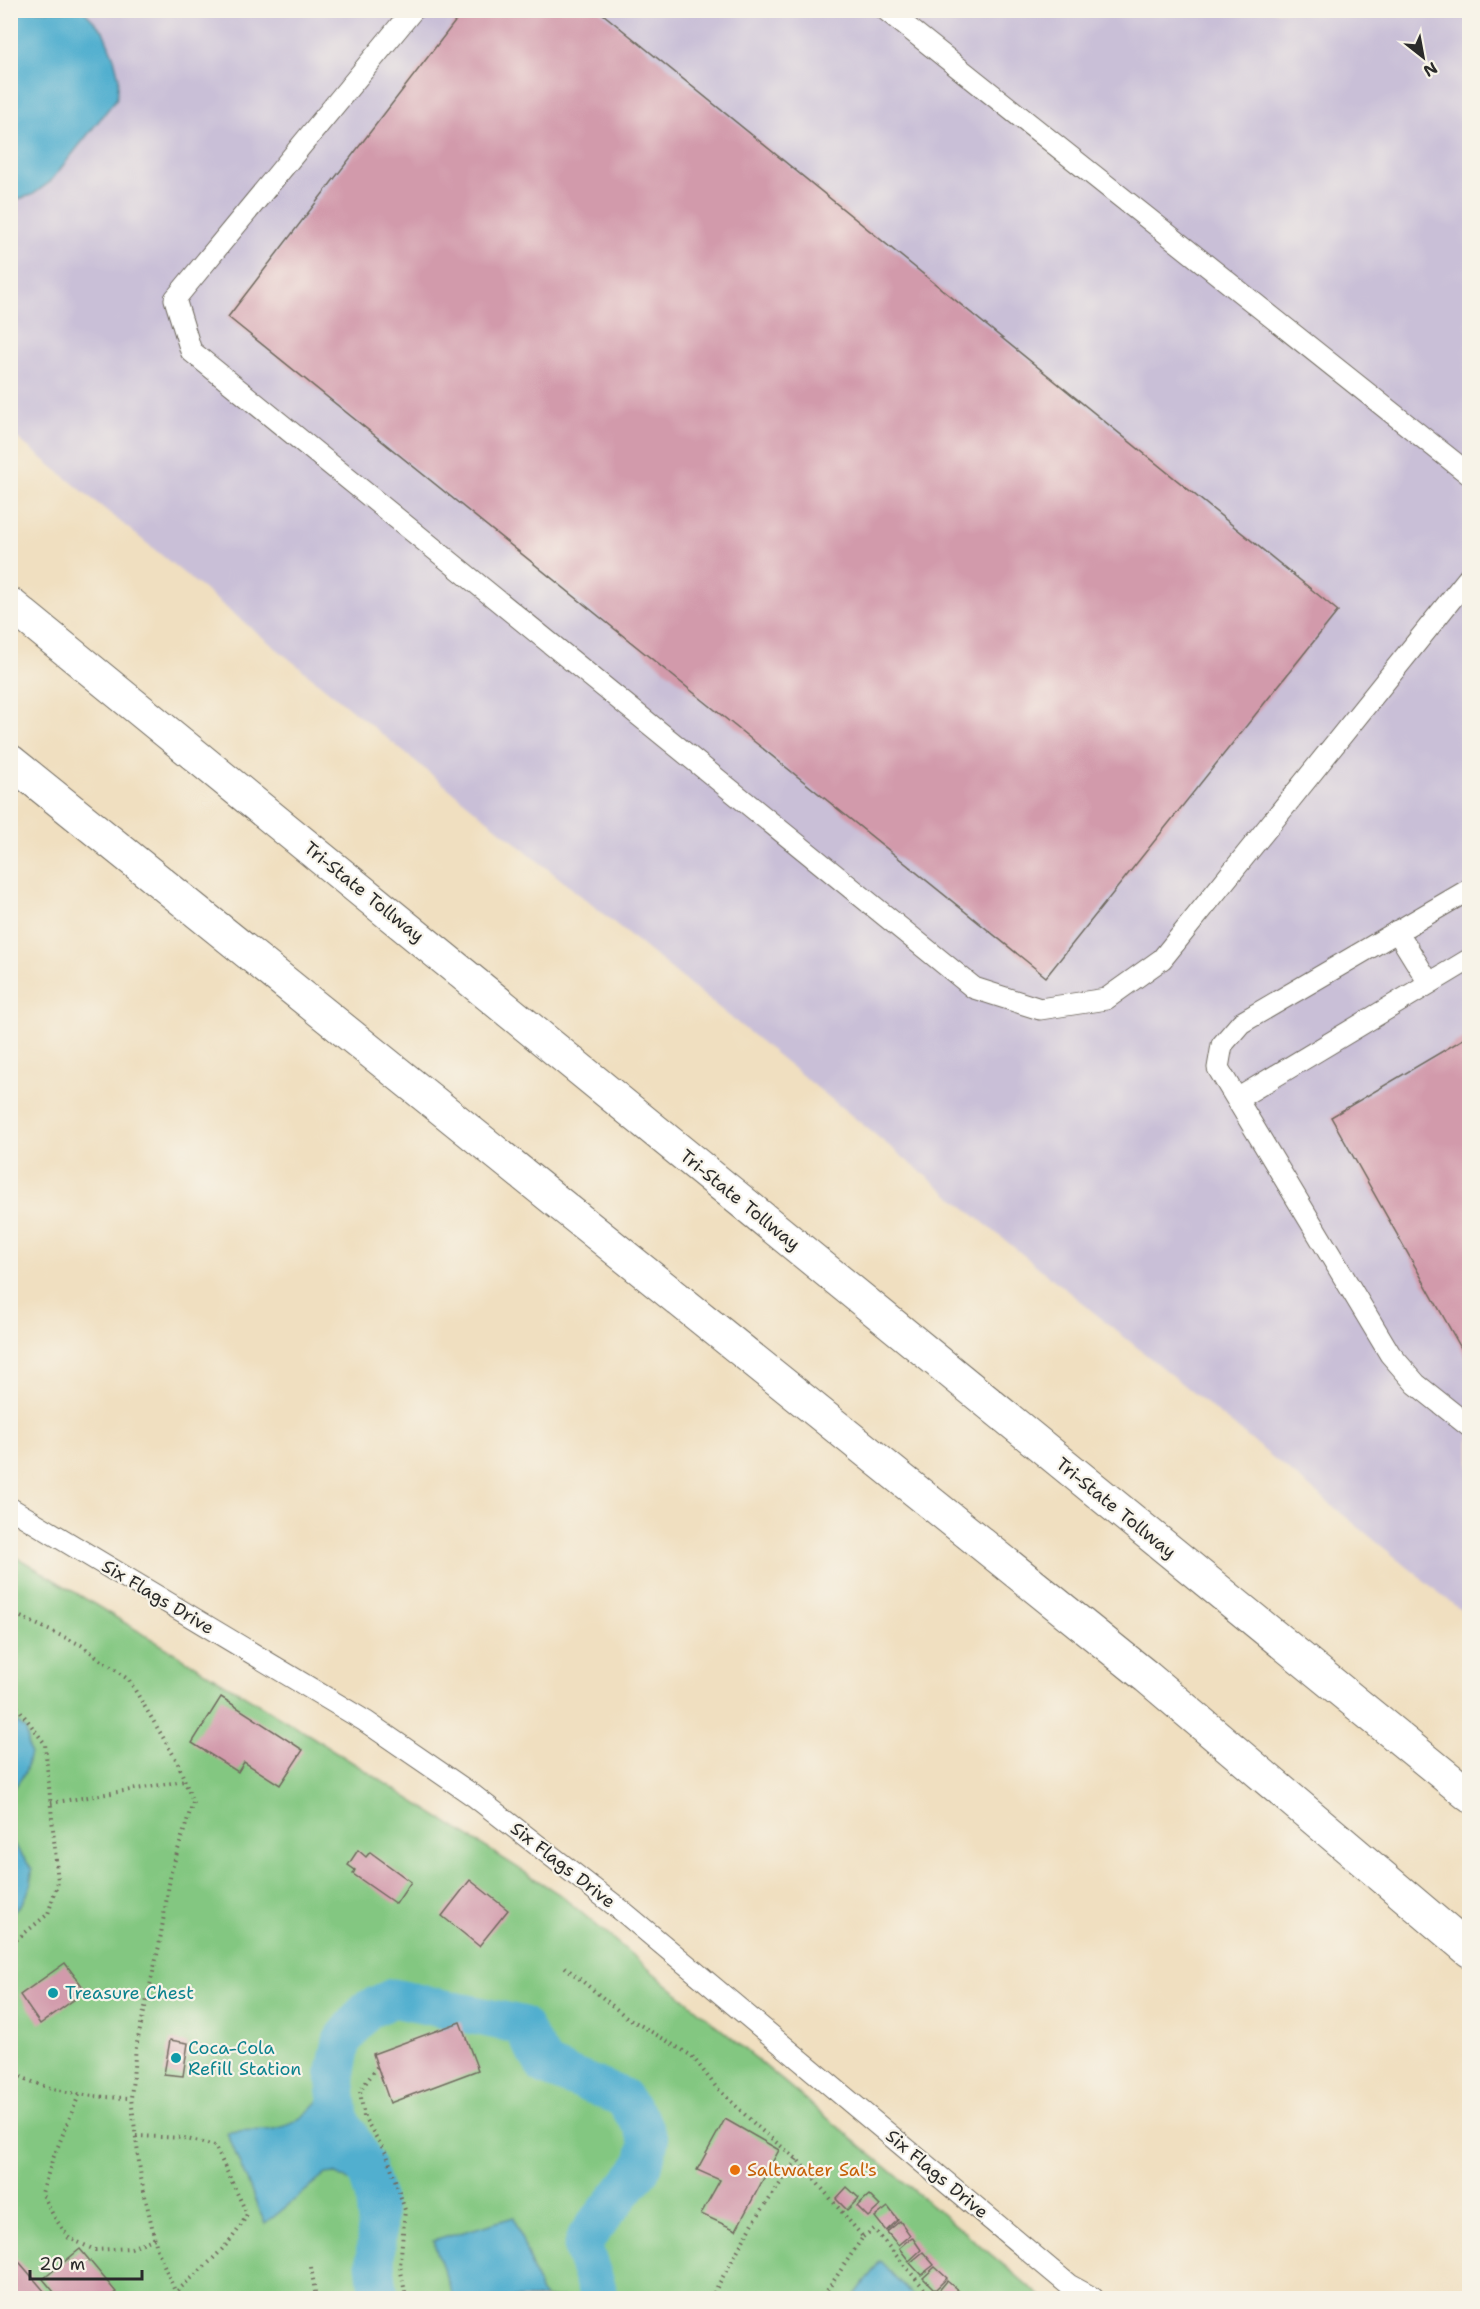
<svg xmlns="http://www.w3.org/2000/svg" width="1480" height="2309" viewBox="0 0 1480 2309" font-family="'Shantell Sans',sans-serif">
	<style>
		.industrial { fill: #c9bfd7 }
		.green { fill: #83c781; stroke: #577956; stroke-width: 1.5 }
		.water { fill: #51afcf; stroke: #3e6d7d; stroke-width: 1.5 }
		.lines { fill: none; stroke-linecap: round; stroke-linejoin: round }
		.canal { stroke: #51afcf; stroke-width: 39 }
		.building { fill: #d29aab }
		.lane-casing { stroke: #706a5f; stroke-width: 23 }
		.highway-casing { stroke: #706a5f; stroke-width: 35 }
		.path { stroke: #706a5f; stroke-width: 4; stroke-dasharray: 1.5 4.5; stroke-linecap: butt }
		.lane { stroke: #fff; stroke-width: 21 }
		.highway { stroke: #fff; stroke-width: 33 }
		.culture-dot { fill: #0f9aa8; stroke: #f7f3e8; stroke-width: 2 }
		.food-dot { fill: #e8710a; stroke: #f7f3e8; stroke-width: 2 }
		.labels { text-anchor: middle; stroke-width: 4.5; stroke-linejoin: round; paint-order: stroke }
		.street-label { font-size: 18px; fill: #2b2b2b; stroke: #f7f3e8 }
		.culture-label { font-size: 18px; fill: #0d838f; stroke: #f7f3e8; text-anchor: start }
		.food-label { font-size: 18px; fill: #c56008; stroke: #f7f3e8; text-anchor: start }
	</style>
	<rect width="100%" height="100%" fill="#f7f3e8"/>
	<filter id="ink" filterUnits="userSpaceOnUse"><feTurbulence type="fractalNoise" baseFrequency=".0167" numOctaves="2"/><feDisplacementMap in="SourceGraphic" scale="12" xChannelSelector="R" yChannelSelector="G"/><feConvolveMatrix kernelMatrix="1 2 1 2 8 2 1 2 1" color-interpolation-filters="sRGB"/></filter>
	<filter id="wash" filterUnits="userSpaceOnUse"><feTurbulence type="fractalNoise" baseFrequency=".008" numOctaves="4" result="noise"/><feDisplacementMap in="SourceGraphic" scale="24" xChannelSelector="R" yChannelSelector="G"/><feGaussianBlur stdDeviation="1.35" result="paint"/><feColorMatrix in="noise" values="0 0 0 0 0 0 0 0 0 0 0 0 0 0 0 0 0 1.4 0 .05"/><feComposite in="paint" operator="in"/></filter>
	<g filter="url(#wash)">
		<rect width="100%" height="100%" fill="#f0dfc0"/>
		<!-- industrial -->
		<polygon class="industrial" points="10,11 1469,11 1469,1617 11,433"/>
		<!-- green -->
		<polygon class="green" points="10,1553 311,1736 559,1894 1043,2298 11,2298"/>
		<!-- water -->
		<g class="water">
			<polygon points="11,10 84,11 103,31 114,58 119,78 117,98 50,182 32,195 11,201"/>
			<polygon points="11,1717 26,1730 30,1753 25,1773 12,1791 11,1798"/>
			<path d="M 10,1835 L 13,1843 L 32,1869 C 32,1888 26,1903 11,1914 Z"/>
			<path d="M 335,2075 L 339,2117 L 365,2165 L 374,2194 L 335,2173 L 326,2174 L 265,2224 L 227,2133 C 242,2128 258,2132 274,2129 C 304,2124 321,2100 335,2075 Z"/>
			<polygon points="514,2217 541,2293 546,2298 454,2298 433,2241"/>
			<polygon points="880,2261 915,2298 853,2298"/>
		</g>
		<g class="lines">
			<!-- canal -->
			<polyline class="canal" points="379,2298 375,2264 377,2221 374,2194 365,2165 339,2117 335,2075 342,2041 367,2010 393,1998 521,2025 545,2066 622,2097 641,2122 649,2141 643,2166 587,2236 583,2249 600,2298"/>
		</g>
		<g id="blocks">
			<!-- building -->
			<g class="building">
				<polygon points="464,10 598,10 1338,611 1046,977 228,317"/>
				<polygon points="1470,1035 1470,1364 1331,1117"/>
				<polygon points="221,1697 303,1750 280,1785 244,1762 238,1772 192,1743"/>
				<polygon points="358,1850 366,1857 370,1852 411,1882 396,1904 353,1874 355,1870 348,1865"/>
				<polygon points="470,1880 508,1910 479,1946 442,1916"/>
				<polygon points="65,1963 86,1991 40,2024 20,1995"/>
				<polygon points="460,2022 478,2070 390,2103 373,2054"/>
				<polygon points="170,2040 188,2043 183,2076 164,2074"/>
				<polygon points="725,2119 779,2150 736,2230 701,2214 720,2180 697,2170"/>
				<polygon points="847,2187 859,2198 847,2210 836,2199"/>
				<polygon points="869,2195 880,2206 868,2217 857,2206"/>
				<polygon points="888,2207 898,2220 886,2231 875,2217"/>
				<polygon points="900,2221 910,2235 898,2245 887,2232"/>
				<polygon points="912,2237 921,2250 909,2261 899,2248"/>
				<polygon points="80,2249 116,2292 108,2298 59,2298 43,2279"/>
				<polygon points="923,2252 934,2265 921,2275 910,2263"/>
				<polygon points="14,2256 39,2285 50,2298 10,2298 10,2259"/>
				<polygon points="935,2267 947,2278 935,2290 923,2278"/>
				<polygon points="947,2281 959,2291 953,2298 942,2298 936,2294"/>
			</g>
		</g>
	</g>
	<g filter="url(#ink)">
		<use href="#blocks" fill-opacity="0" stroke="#706a5f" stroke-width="1.5"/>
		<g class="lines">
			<!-- lane casing -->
			<g class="lane-casing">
				<g id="lane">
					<polyline points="413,10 175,299 191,351 974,988 1040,1009 1106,999 1162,959 1470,576"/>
					<polyline points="886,10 1470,475"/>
					<polyline points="1470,889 1241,1023 1222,1045 1218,1068 1390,1354 1416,1384 1470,1427"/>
					<polyline points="1397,931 1429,983"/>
					<polyline points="1237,1099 1470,959"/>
					<polyline points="10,1508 365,1721 474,1796 626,1914 1069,2285 1093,2298"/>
				</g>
			</g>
			<!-- highway casing -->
			<g class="highway-casing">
				<g id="highway">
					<polyline points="10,604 1470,1796"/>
					<polyline points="10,761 1147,1677 1470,1951"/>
				</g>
			</g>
			<!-- path -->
			<g class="path">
				<polyline points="10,1612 81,1645 129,1680 177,1761 193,1802 171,1872 159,1946 136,2047 131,2098 141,2178 157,2249 178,2298"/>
				<polyline points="10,1697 45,1744 58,1882 48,1914 10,1945"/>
				<polyline points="51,1803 185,1781"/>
				<polyline points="565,1967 625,2016 692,2056 716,2087 761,2130 797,2159 863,2237 822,2298"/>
				<polyline points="377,2067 360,2091 364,2117 387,2155 405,2210 400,2266 406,2298"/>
				<path d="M 10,2071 C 49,2093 87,2097 131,2098"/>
				<polyline points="79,2095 52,2161 42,2193 53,2215 69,2238 95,2250 131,2248 155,2238"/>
				<path d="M 136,2136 L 183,2138 L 215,2146 L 247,2214 C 232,2246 201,2269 176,2292"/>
				<polyline points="863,2237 874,2229 932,2298"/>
				<polyline points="311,2267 316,2298"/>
				<polyline points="711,2298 753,2223 797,2159"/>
			</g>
			<!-- lane -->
			<use href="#lane" class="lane"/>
			<!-- highway -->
			<use href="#highway" class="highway"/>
		</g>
	</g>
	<!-- markers -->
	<g class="culture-dot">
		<circle cx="53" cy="1993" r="6"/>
		<circle cx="176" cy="2058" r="6"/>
	</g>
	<circle class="food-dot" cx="735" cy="2170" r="6"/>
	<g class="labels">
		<!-- street labels -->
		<g class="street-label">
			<text transform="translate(364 892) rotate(39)" y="6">Tri-State Tollway</text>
			<text transform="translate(740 1200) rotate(39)" y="6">Tri-State Tollway</text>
			<text transform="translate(1116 1508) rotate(39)" y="6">Tri-State Tollway</text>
			<text transform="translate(158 1597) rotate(31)" y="6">Six Flags Drive</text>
			<text transform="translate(563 1865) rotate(38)" y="6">Six Flags Drive</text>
			<text transform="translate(937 2174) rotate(40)" y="6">Six Flags Drive</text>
		</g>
		<!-- culture labels -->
		<g class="culture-label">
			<text x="65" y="1999">Treasure Chest</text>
			<text x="188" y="2054">Coca-Cola<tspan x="188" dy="21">Refill Station</tspan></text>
		</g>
		<!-- food labels -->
		<g class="food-label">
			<text x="747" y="2176">Saltwater Sal's</text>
		</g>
	</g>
	<!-- margin -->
	<rect width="1480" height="2309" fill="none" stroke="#f7f3e8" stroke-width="36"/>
	<!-- north arrow -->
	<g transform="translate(1423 57) rotate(149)" stroke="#f7f3e8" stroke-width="4.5" paint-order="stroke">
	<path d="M0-4.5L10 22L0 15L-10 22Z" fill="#2b2b2b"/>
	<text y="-9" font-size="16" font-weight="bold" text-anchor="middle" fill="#2b2b2b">N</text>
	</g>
	<!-- scale -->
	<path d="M30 2270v9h112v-9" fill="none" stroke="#2b2b2b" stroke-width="3"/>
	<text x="39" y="2270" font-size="18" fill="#2b2b2b" stroke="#f7f3e8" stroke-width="4.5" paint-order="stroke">20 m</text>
</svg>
